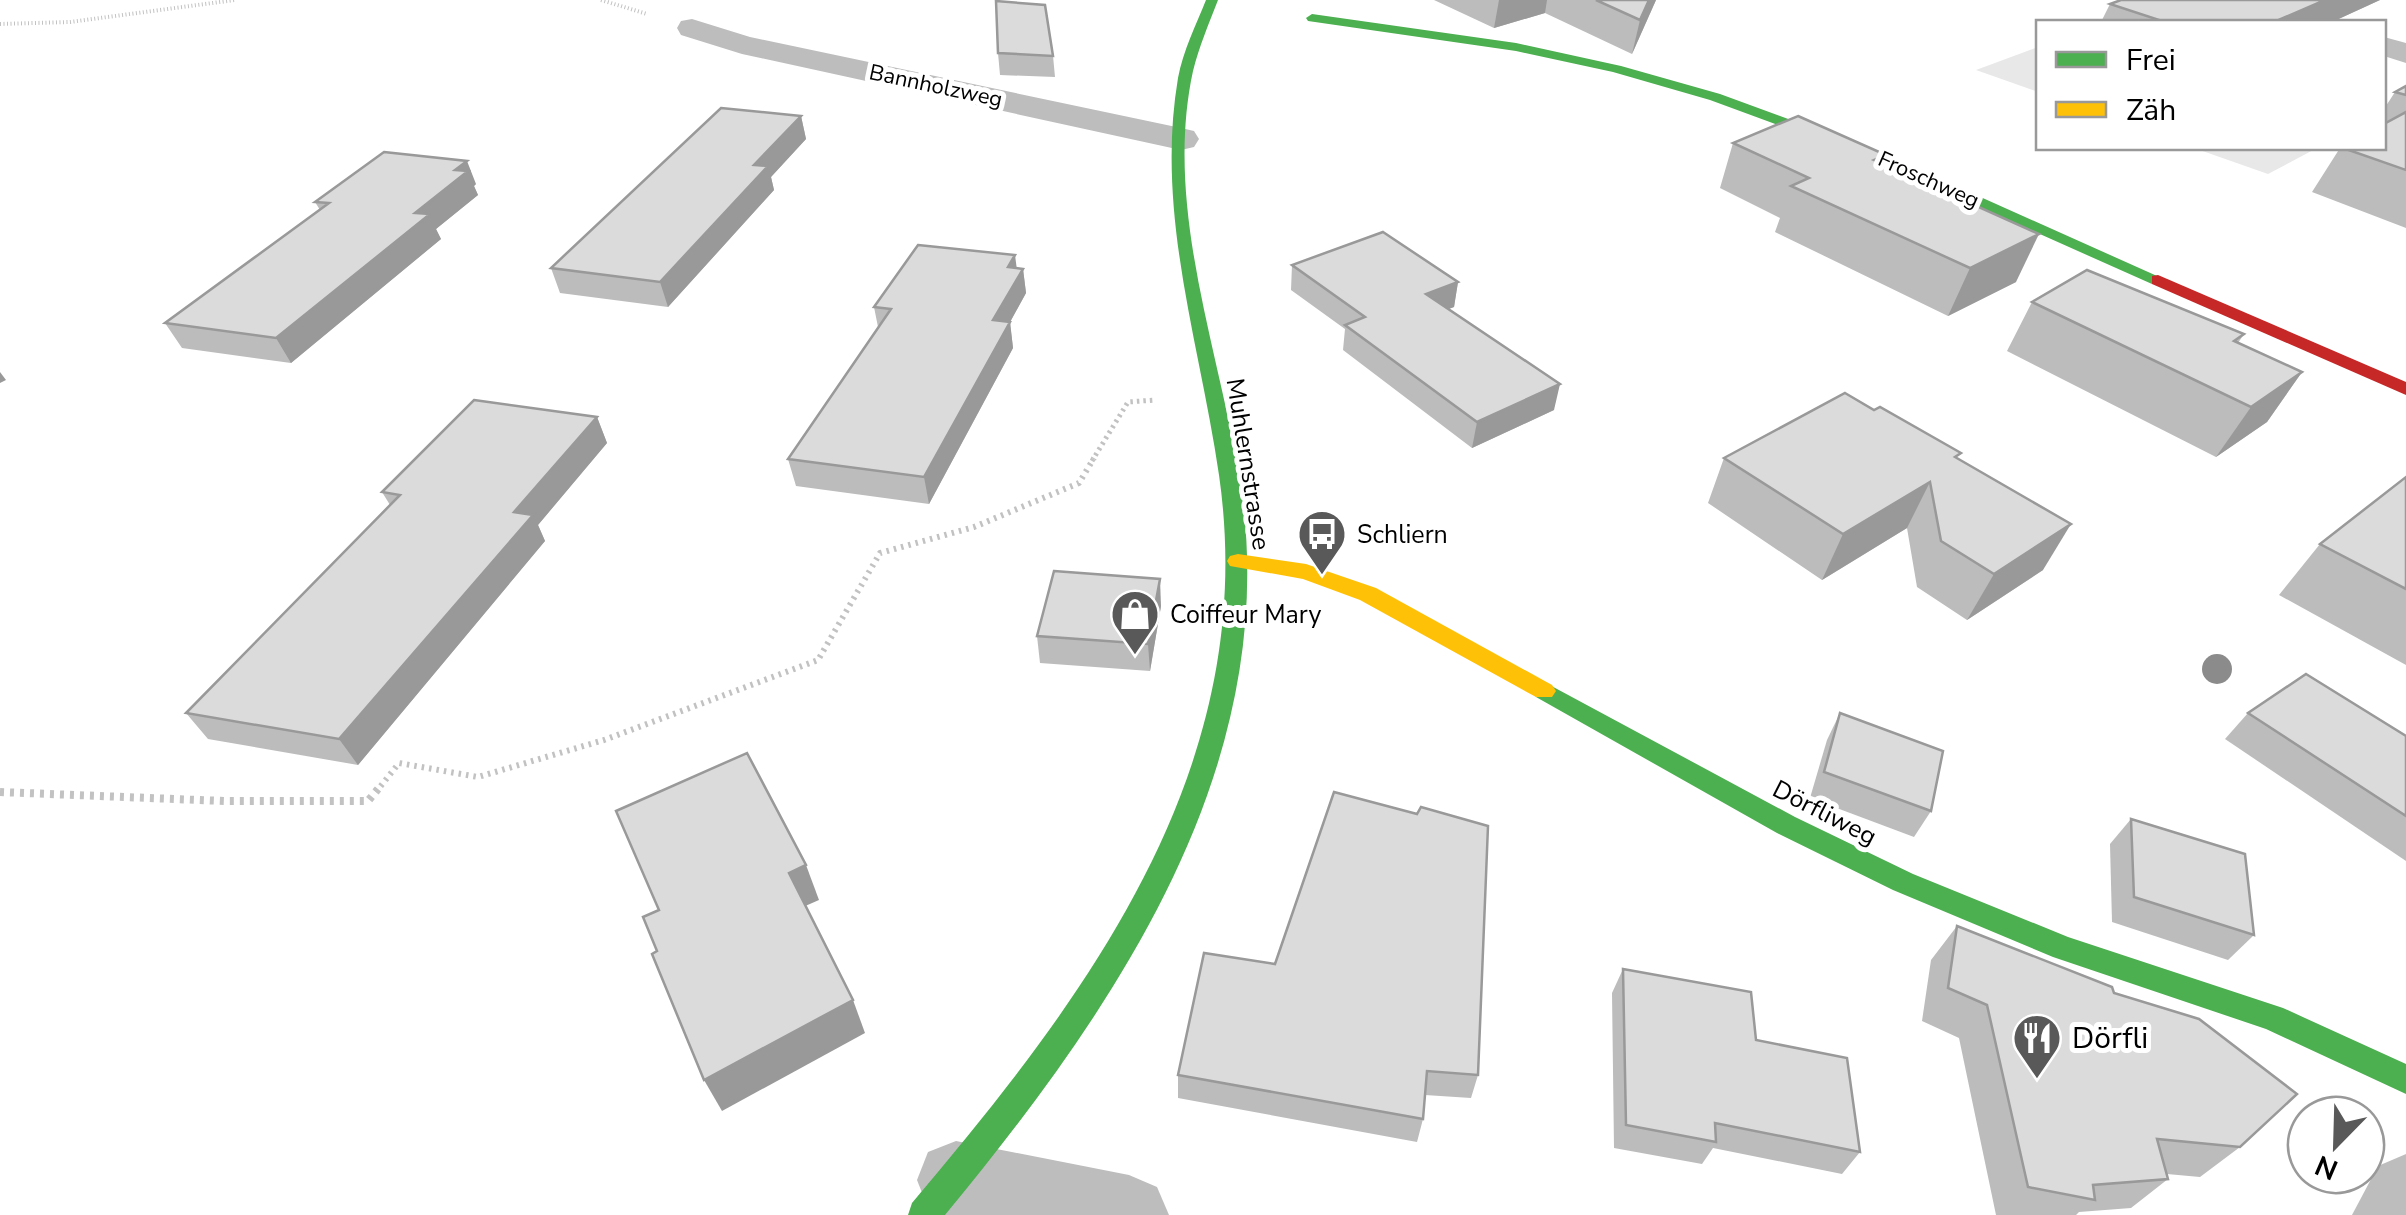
<svg xmlns="http://www.w3.org/2000/svg" width="2406" height="1215" viewBox="0 0 2406 1215" font-family="'Nunito Sans',sans-serif">
	<style>
		.green { fill: #e8e8e8 }
		.lines { fill: none; stroke-linecap: round; stroke-linejoin: round }
		.path-far3 { stroke: #c2c2c2; stroke-width: 4; stroke-dasharray: 1 2.5; stroke-linecap: butt }
		.path-far2 { stroke: #c2c2c2; stroke-width: 5; stroke-dasharray: 2.5 4; stroke-linecap: butt }
		.path-far1 { stroke: #c2c2c2; stroke-width: 6; stroke-dasharray: 2.5 5; stroke-linecap: butt }
		.path { stroke: #c2c2c2; stroke-width: 8; stroke-dasharray: 4 6; stroke-linecap: butt }
		.street { fill: #bdbdbd; fill-rule: evenodd }
		.fast { fill: #4caf50; fill-rule: evenodd }
		.slow { fill: #ffc107; fill-rule: evenodd }
		.jam { fill: #c62828; fill-rule: evenodd }
		.tree { fill: #8b8b8b }
		.wall { fill: #bcbcbc }
		.shaded-wall { fill: #999 }
		.building { fill: #dbdbdb; stroke: #999; stroke-width: 2.5 }
		.labels { text-anchor: middle; stroke-width: 10; stroke-linejoin: round; paint-order: stroke }
		.far-street-label { font-size: 22px; fill: #000; stroke: #fff }
		.street-label { font-size: 25px; fill: #000; stroke: #fff }
		.poi-label { font-size: 25px; fill: #000; stroke: #fff; text-anchor: start }
		.near-poi-label { font-size: 30px; fill: #000; stroke: #fff; text-anchor: start }
	</style>
	<rect width="100%" height="100%" fill="#fff"/>
	<!-- green -->
	<g class="green">
		<polygon points="2038,47 2038,92 1976,70"/>
		<polygon points="2194,148 2317,148 2268,174"/>
	</g>
	<g class="lines">
		<!-- path-far3 -->
		<g class="path-far3">
			<polyline points="601,0 647,14"/>
			<polyline points="0,24 70,22 235,0"/>
		</g>
		<!-- path-far2 -->
		<polyline class="path-far2" points="1092,461 1128,402 1155,400"/>
		<!-- path-far1 -->
		<polyline class="path-far1" points="376,792 399,763 478,777 604,740 818,660 880,553 974,527 1079,483 1094,458"/>
		<!-- path -->
		<polyline class="path" points="0,792 224,801 368,801 378,789"/>
		<!-- street -->
		<g class="street">
			<polygon points="692,19 750,37 1181,128 1194,131 1199,139 1194,147 1181,150 742,54 681,35 677,28 681,21"/>
			<polygon points="2384,37 2406,43 2406,63 2384,56"/>
			<polygon points="956,1141 1129,1175 1157,1187 1169,1215 945,1215 928,1208 917,1180 928,1152"/>
			<polygon points="2406,1154 2406,1215 2352,1215 2378,1166"/>
		</g>
		<!-- fast -->
		<g class="fast">
			<path d="M 1206,0 L 1218,0 C 1209,23 1199,47 1193,71 C 1164,205 1217,343 1239,474 C 1287,761 1118,1005 945,1215 L 908,1215 L 912,1203 C 1089,994 1261,766 1219,475 C 1200,343 1155,214 1178,78 C 1183,51 1196,25 1206,0 Z"/>
			<polygon points="1312,14 1516,43 1621,66 1720,94 1889,156 2166,280 2164,284 2152,284 1878,162 1710,100 1613,72 1516,51 1308,21 1306,18"/>
			<polygon points="1544,682 1795,817 1913,874 2068,937 2283,1008 2406,1064 2406,1094 2266,1029 2053,957 1893,890 1777,833 1536,697 1532,691 1536,685"/>
		</g>
		<!-- slow -->
		<polygon class="slow" points="1238,554 1306,564 1376,588 1552,685 1556,691 1552,697 1536,697 1360,600 1303,579 1230,566 1227,561 1230,556"/>
		<!-- jam -->
		<polygon class="jam" points="2158,275 2406,382 2406,395 2152,284 2152,276"/>
	</g>
	<!-- trees -->
	<circle class="tree" cx="2217" cy="669" r="15"/>
	<!-- wall -->
	<g class="wall">
		<polygon points="1434,0 1656,0 1632,54 1545,13 1494,28"/>
		<polygon points="2121,0 2380,0 2332,22 2101,22 2110,4"/>
		<polygon points="998,53 1053,56 1055,77 1000,75"/>
		<polygon points="2406,86 2406,228 2312,192 2340,148 2384,148 2384,109 2395,92"/>
		<polygon points="801,116 806,139 771,177 774,190 668,307 560,293 551,268"/>
		<polygon points="1733,143 1886,155 1882,164 2016,282 1948,316 1775,232 1780,218 1720,188"/>
		<polygon points="476,184 474,186 478,195 436,229 441,239 291,363 182,348 165,323 320,210 315,202"/>
		<polygon points="1292,265 1458,282 1454,307 1448,309 1554,410 1472,448 1343,350 1345,329 1291,290"/>
		<polygon points="1023,269 1026,293 1010,322 1013,348 929,504 796,486 788,459 878,327 874,307"/>
		<polygon points="2032,302 2244,334 2238,343 2302,372 2267,422 2216,457 2007,351"/>
		<polygon points="597,417 607,443 538,525 545,541 358,765 208,739 186,713 390,505 382,492"/>
		<polygon points="1724,458 1958,458 2043,570 1967,620 1917,587 1907,528 1822,580 1708,503"/>
		<polygon points="2406,477 2406,665 2279,595 2320,544"/>
		<polygon points="1161,606 1150,671 1040,663 1037,636"/>
		<polygon points="1840,713 1931,811 1914,837 1810,798 1827,740"/>
		<polygon points="2248,713 2406,736 2406,861 2225,739"/>
		<polygon points="2131,819 2254,935 2228,960 2112,922 2110,844"/>
		<polygon points="1957,926 2114,993 2240,1147 2200,1177 2167,1174 2168,1179 2131,1208 2079,1212 2076,1215 1996,1215 1959,1038 1922,1021 1931,960"/>
		<polygon points="1204,953 1478,1075 1471,1098 1425,1095 1423,1119 1417,1142 1178,1098 1178,1075"/>
		<polygon points="1623,969 1756,1040 1860,1152 1842,1174 1713,1148 1702,1164 1614,1148 1612,993"/>
	</g>
	<!-- shaded-wall -->
	<g class="shaded-wall">
		<polygon points="1499,0 1547,0 1545,13 1494,28"/>
		<polygon points="1649,0 1656,0 1632,54 1640,20"/>
		<polygon points="2325,0 2380,0 2332,22 2274,22"/>
		<polygon points="801,116 806,139 771,177 774,190 668,307 660,282 754,165"/>
		<polygon points="1886,155 1869,200 1874,160"/>
		<polygon points="467,161 476,184 474,186 478,195 436,229 441,239 291,363 276,338 415,213 455,170"/>
		<polygon points="2039,234 2016,282 1948,316 1970,268"/>
		<polygon points="1015,255 1018,278 1023,269 1026,293 997,346 993,320 1008,267"/>
		<polygon points="1458,282 1454,307 1423,319 1426,294"/>
		<polygon points="1010,322 1013,348 929,504 924,477"/>
		<polygon points="0,372 6,380 0,383"/>
		<polygon points="2302,372 2267,422 2216,457 2251,407"/>
		<polygon points="1560,384 1554,410 1472,448 1477,422"/>
		<polygon points="597,417 607,443 538,525 545,541 358,765 339,739 514,512"/>
		<polygon points="1930,482 1907,528 1822,580 1843,534"/>
		<polygon points="2071,524 2043,570 1967,620 1994,574"/>
		<polygon points="1160,579 1161,606 1150,671 1148,644"/>
		<polygon points="806,865 819,900 803,907 789,873"/>
		<polygon points="853,1000 865,1033 722,1111 704,1080"/>
	</g>
	<!-- building -->
	<g class="building">
		<polygon points="1596,0 1649,0 1640,20"/>
		<polygon points="2121,0 2325,0 2274,22 2165,22 2110,4"/>
		<polygon points="996,1 1045,5 1053,56 998,53"/>
		<polygon points="2406,86 2406,95 2395,92"/>
		<polygon points="721,108 801,116 754,165 768,166 660,282 551,268"/>
		<polygon points="2406,112 2406,170 2343,148 2384,148 2384,124"/>
		<polygon points="1798,116 1886,155 1874,160 2039,234 1970,268 1791,186 1809,178 1733,143"/>
		<polygon points="384,152 467,161 455,170 468,171 415,213 430,214 276,338 165,323 329,203 315,202"/>
		<polygon points="1383,232 1458,282 1426,294 1560,384 1477,422 1345,325 1365,317 1292,265"/>
		<polygon points="918,245 1015,255 1008,267 1023,269 993,320 1010,322 924,477 788,459 891,309 874,307"/>
		<polygon points="2087,270 2244,334 2234,341 2302,372 2251,407 2032,302"/>
		<polygon points="1845,393 1874,410 1880,407 1961,453 1955,457 2071,524 1994,574 1941,541 1930,482 1843,534 1724,458"/>
		<polygon points="474,400 597,417 514,512 533,515 339,739 186,713 400,495 382,492"/>
		<polygon points="2406,477 2406,589 2320,544"/>
		<polygon points="1054,571 1160,579 1148,644 1037,636"/>
		<polygon points="2306,674 2406,736 2406,816 2248,713"/>
		<polygon points="1840,713 1943,751 1931,811 1824,772"/>
		<polygon points="747,753 806,865 789,873 853,1000 704,1080 652,954 657,951 643,917 659,910 616,811"/>
		<polygon points="1334,792 1417,814 1421,807 1488,826 1478,1075 1427,1071 1423,1119 1178,1075 1204,953 1275,964"/>
		<polygon points="2131,819 2245,854 2254,935 2134,897"/>
		<polygon points="1957,926 2112,987 2114,993 2199,1019 2297,1094 2240,1147 2157,1139 2168,1179 2093,1185 2095,1200 2028,1187 1987,1005 1948,988"/>
		<polygon points="1623,969 1751,992 1756,1040 1847,1058 1860,1152 1715,1123 1716,1142 1626,1125"/>
	</g>
	<!-- icons -->
	<defs>
		<g id="bus-pin" transform="scale(2.5)"><path d="M0 17L-7.5 6A9.5 9.5 0 1 1 7.5 6Z" fill="#595959" stroke="#fff"/><path d="M-5-6H5V4H4V6H2V4H-2V6H-4V4H-5ZM-3.5-4V0h7V-4ZM-3.5 1.2v1.5H-2V1.2ZM2 1.2v1.5H3.5V1.2Z" fill="#fff"/></g>
		<g id="shop-pin" transform="scale(2.5)"><path d="M0 17L-7.5 6A9.5 9.5 0 1 1 7.5 6Z" fill="#595959" stroke="#fff"/><path d="M-5-2.5h2.3a2.7 3.5 0 0 1 5.4 0H5L5.5 6h-11ZM-1.5-2.5h3a1.5 2.3 0 0 0-3 0Z" fill="#fff"/></g>
		<g id="restaurant-pin" transform="scale(2.5)"><path d="M0 17L-7.5 6A9.5 9.5 0 1 1 7.5 6Z" fill="#595959" stroke="#fff"/><path d="M-5-6h1v4h1v-4h1v4h1v-4h1v5L-1.5 .5V6h-2V.5L-5-1ZM5-6V6H3V1.5H1.5Q1.5-4 5-6Z" fill="#fff"/></g>
	</defs>
	<g fill-rule="evenodd">
		<use href="#bus-pin" x="1322" y="534"/>
		<use href="#shop-pin" x="1135" y="614"/>
		<use href="#restaurant-pin" x="2037" y="1038"/>
	</g>
	<g class="labels">
		<!-- far-street labels -->
		<g class="far-street-label">
			<text transform="translate(936 85) rotate(12)" y="8">Bannholzweg</text>
			<text transform="translate(1929 179) rotate(24)" y="8">Froschweg</text>
		</g>
		<!-- street labels -->
		<g class="street-label">
			<text transform="translate(1249 464) rotate(81)" y="9">Muhlernstrasse</text>
			<text transform="translate(1825 812) rotate(27)" y="9">Dörfliweg</text>
		</g>
		<!-- poi labels -->
		<g class="poi-label">
			<text x="1357" y="543">Schliern</text>
			<text x="1170" y="623">Coiffeur Mary</text>
		</g>
		<!-- near-poi labels -->
		<g class="near-poi-label">
			<text x="2072" y="1048">Dörfli</text>
		</g>
	</g>
	<!-- legend -->
	<rect x="2036" y="20" width="350" height="130" fill="#ffffff" stroke="#999999" stroke-width="2.5"/>
	<rect x="2056" y="52" width="50" height="15" fill="#4caf50" stroke="#999999" stroke-width="2.5"/>
	<text x="2126" y="70" font-size="30" fill="#000000">Frei</text>
	<rect x="2056" y="102" width="50" height="15" fill="#ffc107" stroke="#999999" stroke-width="2.5"/>
	<text x="2126" y="120" font-size="30" fill="#000000">Zäh</text>
	<!-- north arrow -->
	<g transform="translate(2336 1145) rotate(203)"><circle r="48" fill="#ffffff" stroke="#999999" stroke-width="2.5"/>
	<path d="M0-8L18 38L0 25L-18 38Z" fill="#595959"/>
	<text y="-15" font-size="28" font-weight="bold" text-anchor="middle" fill="#000000">N</text>
	</g>
</svg>
